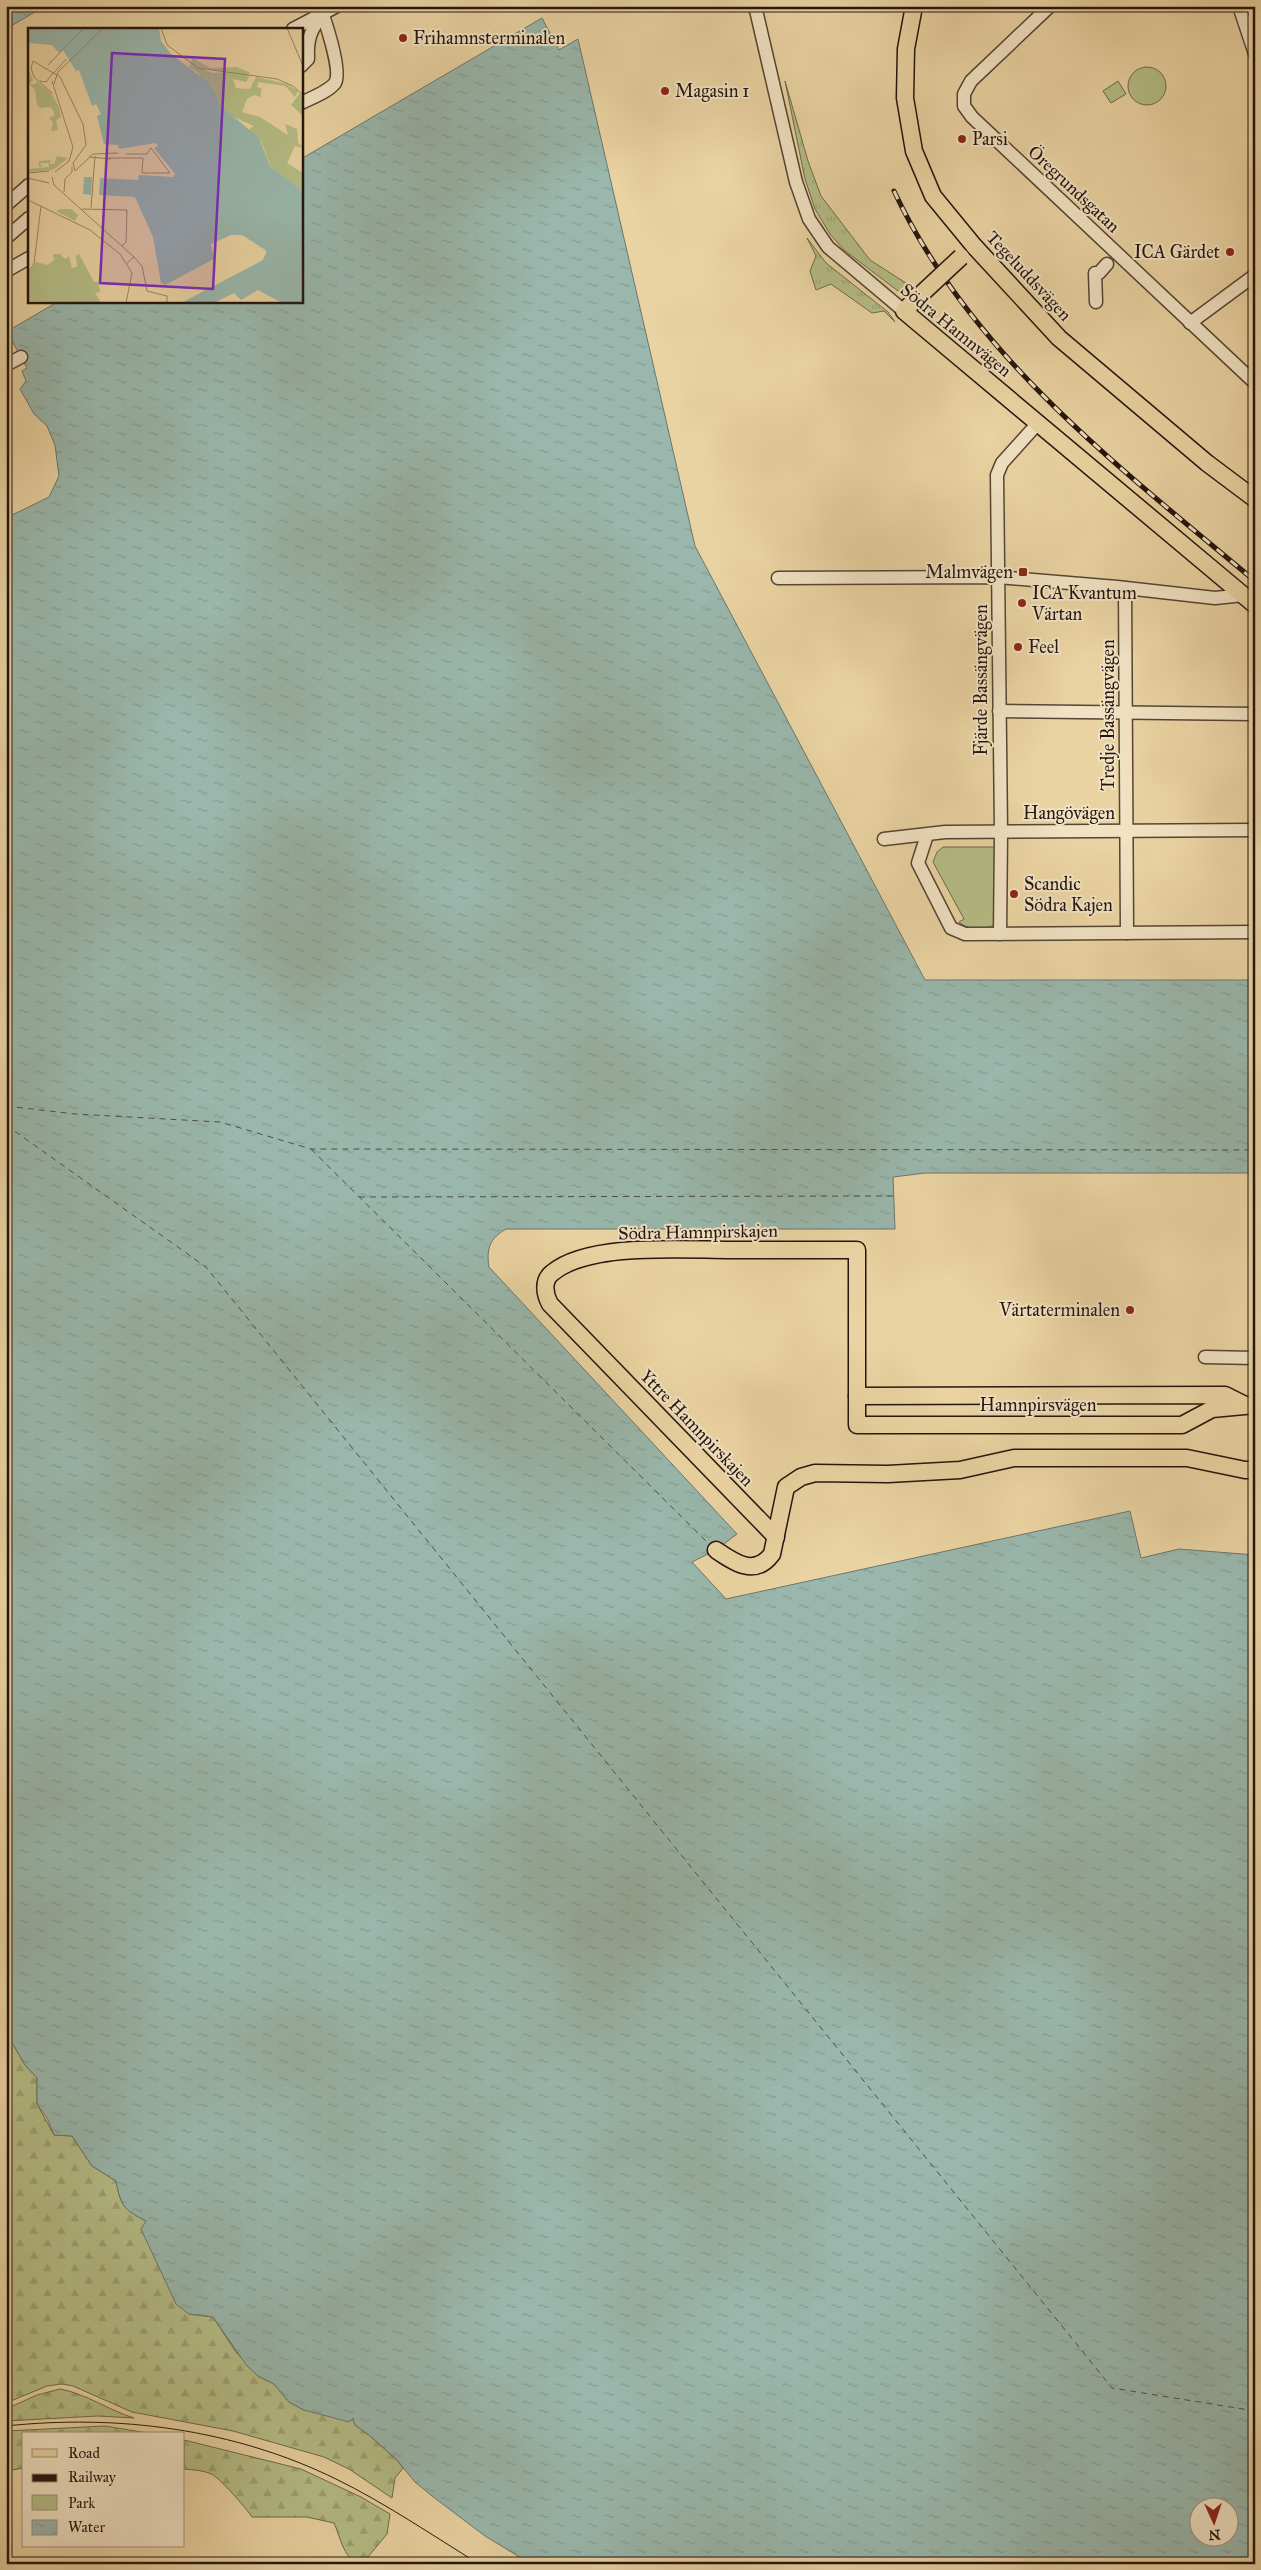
<svg xmlns="http://www.w3.org/2000/svg" width="1261" height="2570" viewBox="0 0 1261 2570" font-family="'IM FELL Great Primer',serif">
	<style>
		.grass { fill: url(#grass-tufts); stroke: #6c694a }
		.forest { fill: url(#forest-firs); stroke: #6c694a }
		.park { fill: #b5bd86; stroke: #6c694a }
		.water { fill: url(#water-ripples); stroke: #6a766d; fill-rule: evenodd }
		.lines { fill: none; stroke-linecap: round; stroke-linejoin: round }
		.ferry { stroke: #4d4e46; stroke-width: 1; stroke-dasharray: 6 5; stroke-linecap: butt }
		.minor-casing { stroke: #564434; stroke-width: 15 }
		.major-casing { stroke: #24150f; stroke-width: 19 }
		.minor { stroke: #f1e2c3; stroke-width: 12 }
		.major { stroke: #ead3a2; stroke-width: 16 }
		.tram { stroke: #24150f; stroke-width: 1 }
		.rail-casing { stroke: #24150f; stroke-width: 5 }
		.rail { stroke: #f1e2c3; stroke-width: 3; stroke-dasharray: 9; stroke-linecap: butt }
		.major-bridge-casing { stroke: #24150f; stroke-width: 19; stroke-linecap: butt }
		.major-bridge { stroke: #ead3a2; stroke-width: 16 }
		.poi-dot { fill: #8f2418; stroke: #f1e2c3; stroke-width: 2 }
		.labels { text-anchor: middle; stroke-width: 4; stroke-linejoin: round; paint-order: stroke }
		.poi-label { font-size: 18px; fill: #24150f; stroke: #f1e2c3; text-anchor: start }
		.street-label { font-size: 18px; fill: #24150f; stroke: #f1e2c3 }
		.inset-river { fill: none; stroke: #99b7ac; stroke-width: 2.5 }
		.inset-road { fill: none; stroke: #9b8767; stroke-width: 1 }
		.view { fill: #7b2cbf; fill-opacity: 0.15; stroke: #7b2cbf; stroke-width: 2.5 }
		.inset-edge { fill: none; stroke: #24150f; stroke-width: 2.5 }
	</style>
	<defs>
		<pattern id="grass-tufts" width="24" height="20" patternUnits="userSpaceOnUse" patternTransform="scale(1.25)"><rect width="24" height="20" fill="#b5bd86"/><path d="M3 7l-1-3M5 7V3M7 7l1-3M15 17l-1-3M17 17v-4M19 17l1-3" fill="none" stroke="#9ca272"/></pattern>
		<pattern id="forest-firs" width="22" height="20" patternUnits="userSpaceOnUse" patternTransform="scale(1.25)"><rect width="22" height="20" fill="#b5bd86"/><path d="M5 1l3.5 6h-7zM16 11l3.5 6h-7z" fill="#9ca272"/></pattern>
		<pattern id="water-ripples" width="26" height="14" patternUnits="userSpaceOnUse" patternTransform="scale(1.25)"><rect width="26" height="14" fill="#99b7ac"/><path d="M2 4q2-2 4 0t4 0M15 11q2-2 4 0t4 0" fill="none" stroke="#849c93"/></pattern>
	</defs>
	<rect width="100%" height="100%" fill="#ead3a2"/>
	<filter id="stains"><feTurbulence type="fractalNoise" baseFrequency=".004" numOctaves="4"/><feColorMatrix values="0 0 0 0 .2 0 0 0 0 .09 0 0 0 0 .02 0 0 0 .5 -.17"/></filter>
	<radialGradient id="worn" r=".72"><stop offset=".6" stop-color="#630" stop-opacity="0"/><stop offset="1" stop-color="#630" stop-opacity=".3"/></radialGradient>
	<!-- grass -->
	<g class="grass">
		<polygon points="785,81 808,161 821,196 870,260 909,285 912,288 906,292 898,291 844,250 830,234 815,209 805,179"/>
		<polygon points="807,238 826,263 888,312 895,322 884,311 872,313 831,284 816,290 810,271 816,256"/>
	</g>
	<!-- forest -->
	<g class="forest">
		<path d="M 6,2032 L 25,2065 L 37,2078 L 37,2104 L 54,2135 L 72,2136 L 92,2166 L 116,2181 C 121,2206 123,2209 146,2221 L 189,2314 L 213,2317 L 236,2352 L 258,2376 L 274,2384 L 289,2402 L 304,2410 L 353,2418 L 355,2425 L 369,2435 L 396,2459 L 403,2468 L 395,2478 L 392,2498 L 349,2469 L 324,2457 L 233,2431 L 132,2412 L 73,2386 L 62,2384 L 47,2386 L 6,2403 Z"/>
		<path d="M 60,2389 C 87,2394 108,2410 134,2418 L 98,2416 L 6,2421 L 6,2409 L 37,2395 Z"/>
		<polygon points="105,2426 154,2434 24,2434 24,2468 6,2471 6,2431"/>
		<path d="M 184,2440 L 301,2469 L 361,2497 L 390,2514 L 387,2534 L 362,2564 C 345,2564 340,2536 334,2523 L 307,2517 L 252,2517 C 247,2509 218,2476 211,2474 C 203,2470 192,2470 184,2469 Z"/>
	</g>
	<!-- park -->
	<g class="park">
		<circle cx="1147" cy="86" r="19"/>
		<polygon points="1118,81 1126,94 1111,103 1103,91"/>
		<path d="M 943,847 L 995,847 L 996,925 C 982,929 971,932 959,922 L 964,919 L 933,862 L 937,852 Z"/>
	</g>
	<!-- water -->
	<g class="water">
		<polygon points="6,6 45,6 6,29"/>
		<path d="M 542,18 L 559,50 L 578,39 L 695,546 L 925,980 L 1255,980 L 1255,1173 L 925,1173 L 893,1177 L 895,1229 L 506,1229 C 490,1238 486,1249 489,1267 L 737,1534 L 716,1550 L 692,1562 L 726,1599 L 1130,1511 L 1141,1558 L 1179,1549 L 1255,1555 L 1255,2564 L 531,2564 L 485,2536 L 432,2496 L 415,2482 L 396,2459 L 369,2435 L 355,2425 L 353,2418 L 349,2422 L 304,2410 L 289,2402 L 274,2384 L 258,2376 L 247,2366 L 213,2317 L 189,2314 L 176,2304 L 141,2229 L 146,2221 C 123,2209 121,2206 116,2181 L 92,2166 L 72,2136 L 54,2135 L 47,2118 L 37,2104 L 37,2078 L 25,2065 L 6,2032 L 6,518 L 49,497 L 59,476 L 55,445 L 47,426 L 34,414 L 20,389 L 26,381 L 22,371 L 27,368 L 11,339 L 6,339 L 6,332 L 59,301 L 301,301 L 301,159 ZM 1198,2508 L 1228,2508 L 1228,2538 L 1198,2538 Z"/>
	</g>
	<g class="lines">
		<!-- ferry -->
		<g class="ferry">
			<polyline points="6,1106 75,1114 220,1122 311,1149 1255,1150"/>
			<polyline points="6,1125 206,1267 1112,2388 1255,2411"/>
			<polyline points="311,1149 710,1545"/>
			<polyline points="359,1197 893,1196"/>
		</g>
		<!-- minor casing -->
		<g class="minor-casing">
			<g id="minor">
				<polyline points="755,6 796,182 809,219 828,247 904,311"/>
				<polyline points="1050,6 971,81 964,94 964,106 972,117 1255,383"/>
				<polyline points="1239,6 1255,54"/>
				<polyline points="293,29 337,6"/>
				<path d="M 301,66 L 308,59 C 307,41 310,29 323,15 C 327,27 342,72 335,83 C 328,92 311,98 301,103"/>
				<polyline points="6,205 29,185"/>
				<polyline points="6,238 29,218"/>
				<polyline points="6,271 29,258"/>
				<polyline points="1096,302 1095,273 1099,273 1107,264"/>
				<polyline points="1190,323 1255,275"/>
				<polyline points="6,365 21,357"/>
				<polyline points="778,578 998,577 1117,587 1215,598 1244,595"/>
				<polyline points="1125,588 1127,933"/>
				<polyline points="999,711 1255,714"/>
				<polyline points="927,835 918,863 951,928 965,934 1255,932"/>
				<polyline points="884,839 945,832 1255,830"/>
				<polyline points="1000,934 1001,832 997,475 1002,463 1038,423"/>
				<polyline points="1205,1357 1255,1358"/>
			</g>
		</g>
		<!-- major casing -->
		<g class="major-casing">
			<g id="major">
				<polyline points="914,6 906,49 905,98 914,151 933,196 974,246 1059,338 1207,463 1255,499"/>
				<polyline points="917,298 904,311 1255,605"/>
				<polyline points="857,1396 1225,1395 1245,1405"/>
				<path d="M 776,1537 L 550,1304 C 545,1295 542,1281 552,1273 C 589,1242 684,1250 731,1250 C 773,1250 815,1250 857,1250 L 857,1425 L 1182,1425 L 1212,1409 L 1255,1405"/>
				<path d="M 716,1550 C 735,1563 755,1577 772,1554 L 786,1487 L 801,1477 L 815,1473 L 888,1474 L 960,1470 L 1014,1458 L 1187,1458 L 1245,1470 L 1255,1470"/>
			</g>
		</g>
		<!-- minor -->
		<use href="#minor" class="minor"/>
		<!-- major -->
		<use href="#major" class="major"/>
		<!-- tram -->
		<path class="tram" d="M 6,2426 C 118,2414 234,2429 336,2479 C 385,2503 432,2535 479,2564"/>
		<!-- rail casing -->
		<g class="rail-casing">
			<path id="rail" d="M 894,191 C 971,355 1119,467 1255,581"/>
		</g>
		<!-- rail -->
		<use href="#rail" class="rail"/>
		<!-- major-bridge casing -->
		<g class="major-bridge-casing">
			<polyline id="major-bridge" points="917,298 961,257"/>
		</g>
		<!-- major-bridge -->
		<use href="#major-bridge" class="major-bridge"/>
	</g>
	<!-- markers -->
	<g class="poi-dot">
		<circle cx="403" cy="38" r="5"/>
		<circle cx="665" cy="91" r="5"/>
		<circle cx="962" cy="139" r="5"/>
		<circle cx="1230" cy="252" r="5"/>
		<rect x="1018" y="567" width="10" height="10" rx="2.5"/>
		<circle cx="1022" cy="603" r="5"/>
		<circle cx="1018" cy="647" r="5"/>
		<circle cx="1014" cy="894" r="5"/>
		<circle cx="1130" cy="1310" r="5"/>
	</g>
	<g class="labels">
		<!-- poi labels -->
		<g class="poi-label">
			<text x="413" y="44">Frihamnsterminalen</text>
			<text x="675" y="97">Magasin 1</text>
			<text x="972" y="145">Parsi</text>
			<text x="1220" y="258" text-anchor="end">ICA Gärdet</text>
			<text x="1013" y="578" text-anchor="end">Malmvägen</text>
			<text x="1032" y="599">ICA Kvantum<tspan x="1032" dy="21">Värtan</tspan></text>
			<text x="1028" y="653">Feel</text>
			<text x="1024" y="890">Scandic<tspan x="1024" dy="21">Södra Kajen</tspan></text>
			<text x="1120" y="1316" text-anchor="end">Värtaterminalen</text>
		</g>
		<!-- street labels -->
		<g class="street-label">
			<text transform="translate(1074 189) rotate(43)" y="6">Öregrundsgatan</text>
			<text transform="translate(1029 276) rotate(47)" y="6">Tegeluddsvägen</text>
			<text transform="translate(956 330) rotate(39)" y="6">Södra Hamnvägen</text>
			<text transform="translate(981 680) rotate(-90)" y="6">Fjärde Bassängvägen</text>
			<text transform="translate(1108 715) rotate(-90)" y="6">Tredje Bassängvägen</text>
			<text x="1069" y="819">Hangövägen</text>
			<text transform="translate(698 1232) rotate(-1)" y="6">Södra Hamnpirskajen</text>
			<text x="1038" y="1411">Hamnpirsvägen</text>
			<text transform="translate(697 1428) rotate(46)" y="6">Yttre Hamnpirskajen</text>
		</g>
	</g>
	<!-- overview -->
	<g transform="translate(28 28)">
		<rect width="275" height="275" fill="#ead3a2"/>
		<path d="M 29,128 L 40,130 L 25,142 L 0,144 L 0,141 L 21,139 L 21,135 L 12,135 L 14,139 L 11,139 L 11,133 L 22,132 L 22,136 L 26,136 Z" fill="#b5bd86"/>
		<path d="M 165,30 L 182,40 L 209,39 L 223,45 L 218,46 L 222,47 L 218,54 L 205,51 L 208,60 L 222,61 L 228,49 L 259,56 L 270,63 L 267,69 L 257,58 L 230,54 L 229,59 L 234,61 L 232,69 L 226,67 L 219,71 L 214,84 L 232,89 L 260,107 L 257,96 L 269,101 L 270,114 L 275,120 L 267,118 L 259,135 L 275,145 L 275,164 L 256,152 L 242,137 L 233,113 L 220,102 L 226,98 L 201,87 L 170,45 L 161,39 L 162,36 L 184,45 L 198,44 L 170,39 L 162,35 ZM 0,40 L 5,52 L 2,55 L 6,57 L 9,54 L 23,65 L 31,79 L 33,89 L 28,92 L 30,102 L 23,103 L 25,95 L 21,90 L 27,87 L 23,79 L 12,80 L 9,76 L 7,62 L 0,54 ZM 272,65 L 275,69 L 275,88 L 263,77 Z" fill="#b5bd86"/>
		<path d="M 32,181 L 43,181 L 50,187 L 47,193 L 28,183 ZM 25,226 L 32,226 L 37,231 L 41,228 L 44,240 L 49,239 L 48,228 L 51,226 L 66,254 L 70,254 L 72,264 L 67,265 L 73,275 L 0,273 L 0,247 L 8,234 L 20,237 L 26,232 Z" fill="#b5bd86"/>
		<path d="M 0,0 L 131,0 L 133,13 L 143,26 L 180,54 L 194,79 L 231,110 L 242,138 L 275,164 L 275,275 L 254,275 L 230,262 L 213,272 L 206,265 L 186,275 L 153,275 L 235,232 L 239,223 L 214,207 L 203,207 L 183,216 L 186,231 L 137,257 L 133,255 L 125,209 L 107,169 L 71,167 L 72,150 L 110,152 L 111,147 L 145,149 L 147,146 L 126,120 L 130,118 L 128,115 L 91,121 L 90,117 L 76,116 L 69,88 L 73,86 L 68,76 L 64,78 L 51,42 L 48,43 L 35,22 L 31,25 L 24,17 L 0,15 ZM 56,149 L 64,149 L 63,167 L 55,166 Z" fill="#99b7ac"/>
		<path class="inset-river" d="M 48,0 L 54,16M 47,30 L 59,29 L 56,20M 45,31 L 97,42 L 173,147 L 228,191 L 242,215 L 239,223 L 275,240M 128,119 L 161,156M 111,150 L 158,152M 72,152 L 163,157 L 197,164 L 275,217"/>
		<path class="inset-road" d="M 133,0 L 139,17 L 170,40 L 249,51 L 265,58 L 275,67M 259,0 L 275,38M 20,37 L 56,0M 3,40 L 5,33 L 32,49 L 55,96 L 58,117 L 45,135 L 47,143M 3,40 L 6,49 L 24,65M 25,46 L 38,31M 12,53 L 18,54 L 25,45M 24,53 L 45,119 L 41,133 L 27,144M 26,56 L 30,44 L 75,0M 98,126 L 119,126 L 123,120M 61,129 L 83,131M 80,130 L 115,130 L 114,145 L 142,145 L 123,120M 47,143 L 65,126 L 90,125M 0,145 L 21,143M 24,149 L 26,157 L 106,229 L 99,235M 0,150 L 21,155M 36,164 L 37,151 L 44,144 L 44,139M 0,172 L 62,202 L 92,226 L 104,245 L 98,275M 63,180 L 67,128M 54,181 L 99,182 L 98,214 L 94,218M 106,229 L 114,238 L 119,263 L 139,268 L 139,275M 0,245 L 6,236 L 13,178"/>
		<path class="view" d="M 84,25 L 197,31 L 185,261 L 72,255 Z"/>
		<rect width="275" height="275" class="inset-edge"/>
	</g>
	<!-- margin -->
	<rect width="1261" height="2570" fill="none" stroke="#ead3a2" stroke-width="25"/>
	<rect x="8" y="8" width="1246" height="2555" fill="none" stroke="#24150f" stroke-width="2.5"/>
	<rect x="12" y="12" width="1236" height="2545" fill="none" stroke="#24150f"/>
	<!-- legend -->
	<rect x="22" y="2432" width="162" height="115" fill="#f1e2c3" stroke="#9f907b"/>
	<rect x="32" y="2449" width="25" height="8" fill="#ead3a2" stroke="#9f907b"/>
	<text x="68" y="2458" font-size="15" fill="#24150f">Road</text>
	<rect x="32" y="2474" width="25" height="8" fill="#24150f" stroke="#9f907b"/>
	<text x="68" y="2482" font-size="15" fill="#24150f">Railway</text>
	<rect x="32" y="2495" width="25" height="15" fill="#b5bd86" stroke="#9f907b"/>
	<text x="68" y="2508" font-size="15" fill="#24150f">Park</text>
	<rect x="32" y="2520" width="25" height="15" fill="url(#water-ripples)" stroke="#9f907b"/>
	<text x="68" y="2532" font-size="15" fill="#24150f">Water</text>
	<!-- north arrow -->
	<g transform="translate(1214 2522) rotate(177)"><circle r="24" fill="#f1e2c3" stroke="#9f907b"/>
	<path d="M0-4L9 19L0 12L-9 19Z" fill="#8f2418"/>
	<text y="-8" font-size="14" font-weight="bold" text-anchor="middle" fill="#24150f">N</text>
	</g>
	<rect width="100%" height="100%" filter="url(#stains)"/>
	<rect width="100%" height="100%" fill="url(#worn)"/>
</svg>
